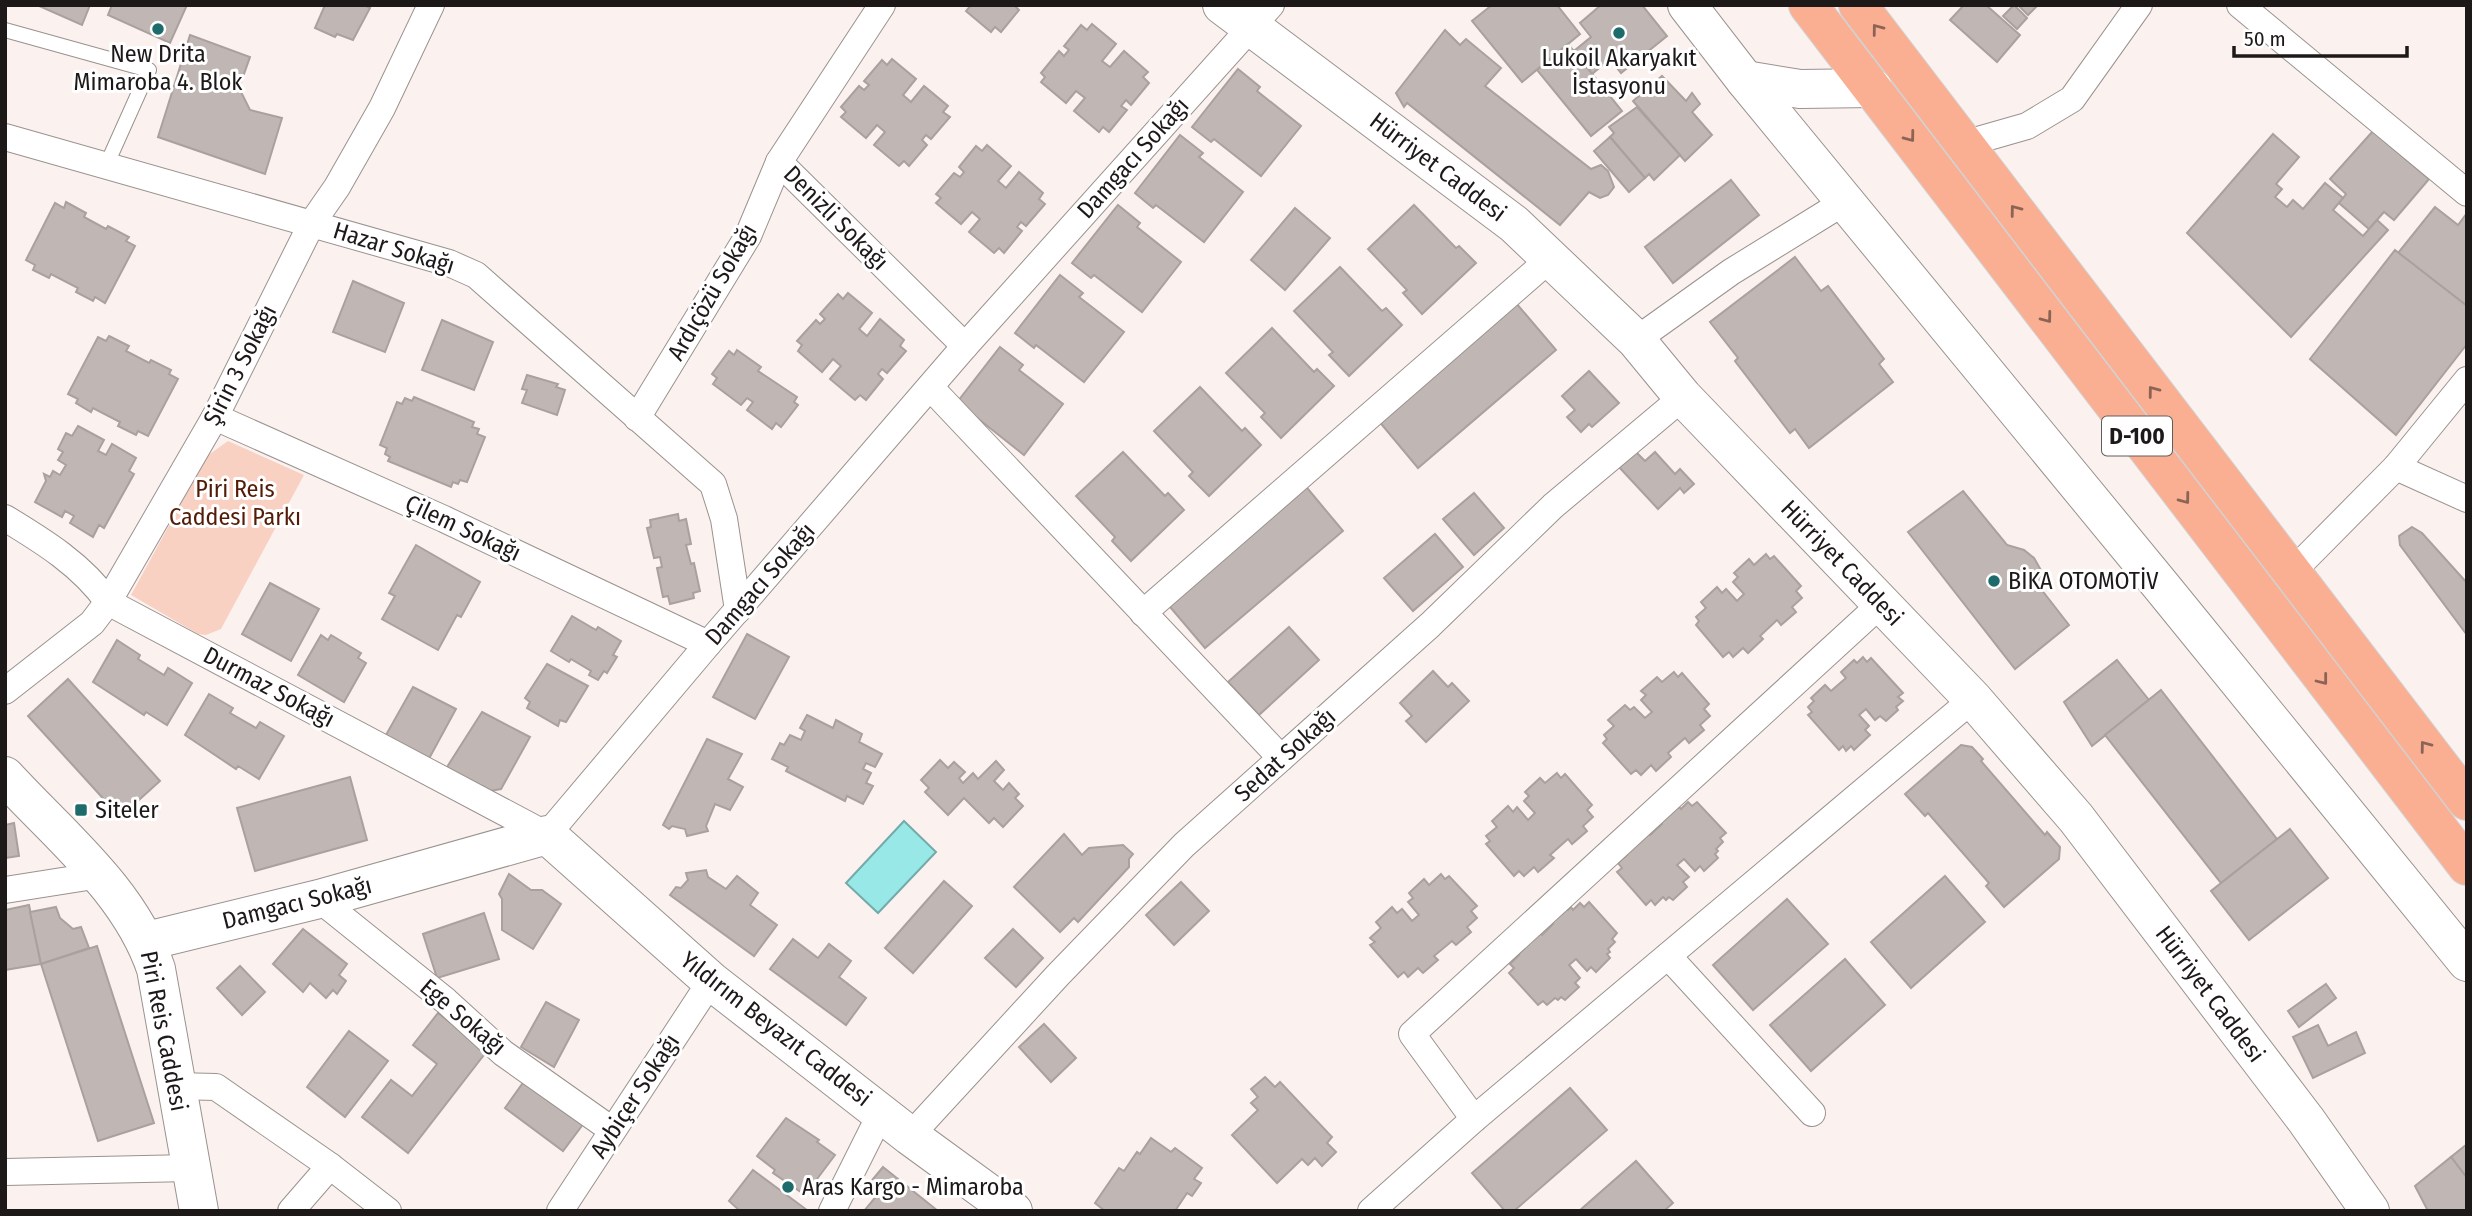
<svg xmlns="http://www.w3.org/2000/svg" width="2472" height="1216" viewBox="0 0 2472 1216" font-family="'Fira Sans Condensed',sans-serif">
	<style>
		.green { fill: #f9d1c3 }
		.water { fill: #99e8e8; stroke: #74aaaa; stroke-width: 2 }
		.building { fill: #c0b7b4; stroke: #aaa19e; stroke-width: 2 }
		.lines { fill: none; stroke-linecap: round; stroke-linejoin: round }
		.service-casing { stroke: #9a928f; stroke-width: 16 }
		.minor-casing { stroke: #9a928f; stroke-width: 28 }
		.secondary-casing { stroke: #9a928f; stroke-width: 40 }
		.trunk-casing { stroke: #d2d1d1; stroke-width: 40 }
		.service { stroke: #fff; stroke-width: 14 }
		.minor { stroke: #fff; stroke-width: 26 }
		.secondary { stroke: #fff; stroke-width: 38 }
		.trunk { stroke: #faae92; stroke-width: 38 }
		.oneway { stroke: #8b6455 }
		.poi-dot { fill: #1e6b6b; stroke: #fff; stroke-width: 2.5 }
		.labels { text-anchor: middle; stroke-width: 6; stroke-linejoin: round; paint-order: stroke }
		.shield { fill: #fff; stroke: #605e5d; stroke-width: 2 }
		.shield-label { font-size: 23px; font-weight: bold; fill: #1c1918 }
		.poi-label { font-size: 24px; fill: #1c1918; stroke: #fff; text-anchor: start }
		.street-label { font-size: 24px; fill: #1c1918; stroke: #fff }
		.park-label { font-size: 24px; fill: #521c07; stroke: #fff }
	</style>
	<rect width="100%" height="100%" fill="#fbf2ef"/>
	<!-- green -->
	<polygon class="green" points="228,441 304,475 221,629 206,635 198,634 131,595 207,456"/>
	<!-- water -->
	<polygon class="water" points="904,821 936,852 878,913 846,883"/>
	<!-- building -->
	<g class="building">
		<polygon points="37,5 90,5 82,25"/>
		<polygon points="112,5 187,5 170,43 108,15"/>
		<polygon points="325,5 364,5 370,8 353,40 337,34 335,37 315,28"/>
		<polygon points="971,5 1014,5 1019,10 1001,32 995,27 991,32 966,11"/>
		<polygon points="1492,5 1557,5 1580,34 1522,82 1472,21"/>
		<polygon points="1601,5 1642,5 1667,36 1621,73 1610,59 1592,74 1574,51 1591,37 1580,23"/>
		<polygon points="1964,5 1986,5 2020,35 1997,62 1950,20"/>
		<polygon points="2014,5 2027,18 2017,29 2003,16"/>
		<polygon points="2018,5 2038,5 2028,15"/>
		<polygon points="1092,24 1116,44 1102,61 1110,67 1124,51 1148,72 1143,77 1149,83 1131,105 1126,100 1121,106 1127,110 1109,132 1103,127 1099,132 1074,111 1085,98 1076,91 1066,103 1041,82 1045,77 1041,73 1059,51 1064,56 1069,50 1064,46 1081,25 1087,30"/>
		<polygon points="1445,30 1460,45 1466,39 1501,68 1485,86 1591,169 1601,165 1608,171 1614,187 1608,195 1600,198 1589,192 1560,225 1407,103 1404,107 1396,93"/>
		<polygon points="190,35 250,57 239,88 250,110 282,118 265,174 158,137"/>
		<polygon points="1568,44 1622,111 1591,136 1537,70"/>
		<polygon points="892,59 916,79 903,95 911,102 924,86 948,106 943,112 950,117 931,139 926,135 922,140 927,145 909,166 904,161 899,166 874,145 885,132 877,125 866,138 841,117 846,112 841,107 859,86 864,90 869,85 864,81 882,60 887,65"/>
		<polygon points="1238,69 1260,87 1257,91 1301,126 1261,176 1214,139 1211,142 1192,127"/>
		<polygon points="1662,76 1686,101 1692,93 1700,104 1692,112 1712,135 1685,161 1633,101"/>
		<polygon points="1637,107 1680,155 1654,180 1649,174 1645,178 1610,137 1614,133 1609,127"/>
		<polygon points="2373,131 2429,179 2394,220 2384,212 2369,229 2339,203 2346,194 2330,179"/>
		<polygon points="2273,134 2299,157 2276,184 2282,189 2275,197 2287,207 2293,200 2303,209 2325,183 2343,198 2333,210 2363,236 2377,220 2388,230 2291,337 2187,233"/>
		<polygon points="1180,135 1203,153 1199,157 1243,192 1204,242 1156,205 1153,208 1135,193"/>
		<polygon points="1610,137 1645,178 1629,192 1594,151"/>
		<polygon points="987,145 1011,166 998,181 1006,188 1019,172 1043,193 1039,199 1045,204 1026,226 1021,222 1017,227 1022,231 1004,253 999,248 994,253 969,232 980,219 972,212 961,224 936,203 941,198 936,194 954,173 960,177 964,172 959,167 976,146 982,151"/>
		<polygon points="1731,180 1759,215 1673,283 1645,247"/>
		<polygon points="66,202 86,213 84,217 106,229 108,226 129,237 126,241 135,246 105,303 95,297 93,301 76,292 78,288 51,274 49,278 33,270 35,265 26,260 55,203 64,208"/>
		<polygon points="1118,205 1140,223 1137,227 1181,262 1142,312 1094,275 1091,278 1072,263"/>
		<polygon points="1414,205 1456,248 1459,246 1476,263 1422,314 1403,293 1407,290 1368,249"/>
		<polygon points="2435,207 2458,225 2467,213 2467,306 2398,253"/>
		<polygon points="1295,208 1330,238 1285,290 1251,260"/>
		<polygon points="2395,250 2467,306 2467,344 2396,435 2310,359"/>
		<polygon points="1795,257 1821,291 1828,286 1884,359 1879,364 1893,382 1809,448 1795,429 1790,433 1735,361 1738,358 1710,322"/>
		<polygon points="1340,267 1382,311 1386,308 1402,325 1349,376 1329,355 1333,352 1294,311"/>
		<polygon points="1060,275 1083,293 1079,297 1124,332 1084,382 1036,345 1034,348 1015,333"/>
		<polygon points="353,281 404,303 385,352 333,332"/>
		<polygon points="848,293 872,313 859,329 867,336 880,319 904,340 900,346 906,351 887,373 882,369 878,374 883,379 866,400 860,395 855,400 830,379 841,366 833,359 822,372 798,351 802,345 797,341 816,320 820,324 825,319 820,314 838,294 843,299"/>
		<polygon points="1516,303 1556,350 1418,468 1378,420"/>
		<polygon points="442,320 493,342 474,390 422,370"/>
		<polygon points="1272,328 1314,372 1317,369 1334,386 1281,438 1261,417 1265,413 1226,373"/>
		<polygon points="109,336 129,346 126,351 149,363 151,360 171,370 169,374 178,379 148,436 138,431 136,435 118,426 120,422 93,408 91,412 76,403 78,399 68,394 98,337 106,341"/>
		<polygon points="1000,347 1023,365 1019,370 1063,404 1024,455 976,417 955,405"/>
		<polygon points="737,350 761,367 758,371 797,397 794,402 798,405 781,427 776,423 772,429 747,410 753,402 747,398 741,405 713,384 717,378 712,374 729,351 734,355"/>
		<polygon points="1589,371 1619,403 1592,427 1589,424 1581,432 1567,417 1575,410 1562,396"/>
		<polygon points="527,375 558,384 556,387 565,390 557,415 522,403 527,390 522,389"/>
		<polygon points="1200,387 1242,431 1245,428 1261,445 1209,496 1189,476 1193,472 1154,431"/>
		<polygon points="414,397 474,422 472,427 479,429 477,434 485,437 467,482 460,480 458,484 453,482 451,487 388,461 390,457 385,454 387,448 380,445 397,402 402,404 405,398 412,401"/>
		<polygon points="78,426 104,440 98,451 106,455 112,444 136,458 129,471 134,474 104,528 99,525 93,537 70,523 74,516 65,511 62,517 35,502 46,481 44,474 50,477 53,471 60,475 66,465 58,460 63,452 58,449 66,433 72,436"/>
		<polygon points="1123,452 1165,496 1168,493 1184,510 1131,561 1112,541 1115,537 1076,496"/>
		<polygon points="1636,452 1645,461 1655,452 1675,474 1680,469 1694,484 1684,493 1680,488 1658,509 1619,467"/>
		<polygon points="1303,483 1343,531 1205,648 1165,601"/>
		<polygon points="1963,491 2007,545 2024,550 2034,558 2042,572 2041,589 2069,625 2015,669 1908,532"/>
		<polygon points="1474,493 1504,528 1474,555 1443,519"/>
		<polygon points="678,514 679,521 686,519 691,544 686,545 691,564 694,563 700,591 693,593 694,598 670,604 668,596 663,597 657,568 662,567 660,557 654,558 647,528 651,527 650,520"/>
		<polygon points="2412,527 2422,533 2467,583 2467,635 2400,545 2399,536"/>
		<polygon points="1435,534 1463,567 1413,611 1384,578"/>
		<polygon points="416,545 480,582 461,617 457,615 438,650 382,619 395,596 389,593"/>
		<polygon points="1766,554 1770,559 1774,556 1801,586 1796,591 1802,598 1792,607 1796,612 1781,625 1777,620 1760,636 1763,639 1748,653 1743,648 1733,657 1729,652 1723,657 1696,625 1699,621 1696,617 1706,608 1701,602 1717,587 1722,593 1726,589 1737,601 1744,594 1733,582 1738,577 1734,573 1749,559 1754,565"/>
		<polygon points="270,583 319,609 291,661 242,634"/>
		<polygon points="572,616 596,630 598,627 621,641 613,655 617,657 607,673 604,671 598,680 589,675 591,671 571,659 569,662 551,651"/>
		<polygon points="1289,627 1319,660 1259,715 1228,682"/>
		<polygon points="747,634 789,657 755,719 713,697"/>
		<polygon points="321,635 328,640 331,635 361,653 358,658 366,663 344,702 298,675"/>
		<polygon points="117,640 140,655 138,659 164,675 168,668 192,683 167,725 146,712 144,715 93,682"/>
		<polygon points="1863,657 1867,662 1871,658 1903,693 1898,697 1903,701 1896,707 1898,710 1886,721 1880,716 1875,720 1866,709 1859,715 1869,726 1865,730 1870,735 1854,750 1851,746 1846,751 1843,746 1839,750 1808,715 1812,712 1808,707 1814,701 1811,698 1825,685 1831,691 1846,678 1841,672 1854,660 1857,663"/>
		<polygon points="2117,660 2149,700 2092,746 2064,702"/>
		<polygon points="547,664 588,686 566,722 560,720 558,726 527,708 530,702 525,698"/>
		<polygon points="1433,671 1448,687 1452,683 1469,701 1426,742 1406,721 1412,716 1400,703"/>
		<polygon points="1674,672 1678,677 1682,673 1709,704 1704,709 1710,716 1700,725 1704,730 1689,743 1685,738 1668,753 1671,757 1656,771 1651,765 1641,775 1636,770 1631,774 1603,743 1607,739 1604,735 1614,726 1608,720 1625,705 1630,710 1634,707 1645,718 1652,712 1641,700 1646,695 1641,691 1657,677 1662,682"/>
		<polygon points="68,679 160,781 120,817 28,716"/>
		<polygon points="413,687 456,709 425,766 382,742"/>
		<polygon points="2161,690 2277,839 2221,883 2105,735"/>
		<polygon points="209,694 233,708 230,713 256,728 260,722 284,736 259,779 238,766 236,769 185,735"/>
		<polygon points="482,712 530,737 501,789 473,794 440,778"/>
		<polygon points="807,715 833,728 836,720 862,734 859,742 882,754 875,767 866,763 863,769 871,773 866,783 873,786 863,804 847,796 845,801 786,771 788,767 772,759 780,743 784,745 790,735 801,740 805,731 800,728"/>
		<polygon points="707,739 742,754 728,779 743,787 730,810 715,804 706,826 708,831 687,836 685,829 672,826 669,829 663,825"/>
		<polygon points="1961,745 1972,747 1983,759 1981,761 2045,835 2047,832 2060,847 2059,859 2004,907 1986,886 1989,883 1928,813 1925,816 1905,794"/>
		<polygon points="940,760 948,768 954,762 965,772 959,778 963,783 973,773 978,779 996,761 1004,770 994,781 1003,790 1009,783 1019,794 1015,798 1023,806 1003,827 994,818 989,823 964,798 948,815 925,792 929,788 921,780"/>
		<polygon points="1557,773 1561,778 1565,774 1592,805 1587,810 1593,817 1583,826 1587,831 1572,844 1568,839 1550,855 1554,858 1538,872 1534,867 1524,876 1519,871 1514,876 1486,844 1490,841 1486,836 1497,827 1492,821 1508,806 1513,812 1517,807 1528,820 1535,813 1524,801 1529,796 1525,792 1540,778 1545,783"/>
		<polygon points="350,777 367,840 255,871 237,808"/>
		<polygon points="1688,802 1692,806 1697,802 1726,833 1720,838 1723,842 1716,849 1718,851 1715,854 1718,858 1704,871 1700,866 1695,871 1684,859 1677,865 1689,877 1683,882 1687,887 1673,900 1669,897 1666,900 1663,897 1655,905 1651,900 1646,905 1617,872 1622,868 1618,863 1627,855 1625,853 1647,832 1650,835 1662,824 1657,819 1679,807 1681,809"/>
		<polygon points="14,823 19,856 5,858 5,825"/>
		<polygon points="2290,829 2328,878 2249,940 2211,891"/>
		<polygon points="1064,834 1082,855 1089,848 1123,845 1133,854 1129,859 1129,867 1078,922 1074,918 1060,932 1014,887"/>
		<polygon points="706,870 708,877 726,889 737,876 758,893 750,905 777,925 754,956 670,895 676,887 681,888 688,880 686,873"/>
		<polygon points="509,874 531,890 542,890 561,904 533,949 502,930 502,899 499,894"/>
		<polygon points="1441,874 1445,879 1449,876 1477,906 1471,911 1477,918 1467,927 1471,932 1456,945 1452,941 1434,956 1438,960 1423,973 1418,968 1408,977 1404,972 1398,977 1370,945 1375,942 1370,938 1381,928 1376,922 1392,907 1397,913 1402,909 1412,921 1419,915 1408,902 1413,898 1409,893 1424,879 1429,885"/>
		<polygon points="1945,876 1985,922 1911,988 1871,942"/>
		<polygon points="944,881 972,906 913,973 885,948"/>
		<polygon points="1181,882 1209,911 1174,945 1146,915"/>
		<polygon points="1787,899 1828,944 1753,1010 1713,965"/>
		<polygon points="1589,902 1617,933 1612,939 1615,942 1608,949 1610,952 1607,954 1610,958 1596,972 1591,967 1587,971 1576,959 1569,965 1580,978 1575,983 1579,987 1565,1000 1561,997 1558,1000 1555,998 1547,1005 1543,1001 1538,1005 1509,973 1514,968 1510,964 1519,955 1517,953 1539,932 1542,935 1553,924 1549,919 1564,906 1568,910 1571,907 1573,910 1580,903 1584,907"/>
		<polygon points="29,905 41,964 5,970 5,910"/>
		<polygon points="56,907 60,918 73,929 81,927 89,948 41,964 30,912"/>
		<polygon points="484,913 499,959 437,978 423,934"/>
		<polygon points="303,929 347,964 339,975 346,981 337,994 333,990 326,998 310,983 303,992 273,964"/>
		<polygon points="1013,929 1043,958 1016,987 985,958"/>
		<polygon points="793,939 818,958 829,944 851,961 839,977 866,998 846,1025 770,969"/>
		<polygon points="97,946 154,1123 98,1141 41,964"/>
		<polygon points="1845,959 1885,1005 1811,1071 1770,1025"/>
		<polygon points="240,966 265,992 242,1015 217,988"/>
		<polygon points="2326,984 2336,998 2299,1027 2288,1011"/>
		<polygon points="546,1002 579,1020 554,1067 521,1047"/>
		<polygon points="438,1013 487,1051 408,1153 362,1117 391,1080 412,1096 437,1064 413,1045"/>
		<polygon points="1044,1024 1076,1058 1051,1082 1019,1047"/>
		<polygon points="2318,1025 2328,1046 2356,1032 2365,1053 2313,1078 2293,1037"/>
		<polygon points="349,1031 388,1061 345,1117 307,1087"/>
		<polygon points="1265,1077 1275,1087 1280,1082 1332,1137 1327,1143 1336,1152 1322,1166 1315,1158 1308,1165 1302,1159 1277,1183 1232,1135 1258,1110 1251,1103 1258,1097 1251,1089"/>
		<polygon points="525,1080 584,1123 563,1151 505,1108"/>
		<polygon points="1570,1088 1607,1130 1514,1211 1505,1211 1472,1173"/>
		<polygon points="786,1118 819,1140 817,1142 835,1155 805,1195 773,1173 775,1170 757,1156"/>
		<polygon points="1151,1138 1171,1152 1175,1148 1202,1168 1194,1179 1201,1183 1192,1196 1187,1193 1175,1211 1105,1211 1095,1203 1119,1168 1124,1171 1137,1152 1140,1154"/>
		<polygon points="2467,1144 2467,1178 2451,1157"/>
		<polygon points="2451,1157 2467,1178 2467,1211 2428,1211 2415,1186"/>
		<polygon points="1636,1161 1673,1203 1664,1211 1579,1211"/>
		<polygon points="883,1167 938,1211 864,1211 879,1193 868,1185"/>
		<polygon points="753,1170 807,1210 806,1211 740,1211 729,1201"/>
	</g>
	<g class="lines">
		<!-- service casing -->
		<g class="service-casing">
			<polyline id="service" points="5,30 149,70 106,166"/>
		</g>
		<!-- minor casing -->
		<g class="minor-casing">
			<g id="minor">
				<polyline points="2240,5 2467,193"/>
				<polyline points="5,137 449,263 476,275 713,484 724,519 738,610"/>
				<polyline points="1964,144 2027,126 2072,99 2139,5"/>
				<polyline points="779,162 965,346"/>
				<polyline points="1636,340 1731,272 1846,201"/>
				<polyline points="930,387 1281,758"/>
				<polyline points="215,417 444,519 708,644"/>
				<polyline points="637,418 748,236 779,162 882,5"/>
				<polyline points="2396,467 2467,499"/>
				<path d="M 5,518 C 43,541 82,565 108,602 L 547,835 L 708,644 L 965,346 L 1271,5"/>
				<polyline points="2292,572 2396,467 2467,380"/>
				<polyline points="1143,613 1551,258"/>
				<polyline points="5,691 92,623 108,602 215,417 312,223 337,187 382,108 431,5"/>
				<polyline points="5,890 100,875"/>
				<polyline points="319,899 446,1001 503,1053 612,1130"/>
				<polyline points="1668,956 1812,1113"/>
				<polyline points="176,1086 216,1087 330,1166"/>
				<polyline points="1474,1119 1412,1034 1882,603"/>
				<polyline points="910,1136 1058,975 1184,845 1430,625 1553,506 1683,397"/>
				<polyline points="5,1172 190,1168"/>
				<polyline points="291,1211 330,1166 388,1211"/>
				<polyline points="560,1211 711,981"/>
				<polyline points="832,1211 881,1113"/>
				<polyline points="1371,1211 1474,1119 1973,699"/>
			</g>
		</g>
		<!-- secondary casing -->
		<g class="secondary-casing">
			<g id="secondary">
				<polyline points="1222,5 1514,224 1636,340 1683,397 1973,699 2076,818 2306,1120 2370,1211"/>
				<polyline points="1687,5 1745,80 2162,587 2467,962"/>
				<polyline points="1745,80 1800,89 1873,88"/>
				<path d="M 5,776 C 59,835 130,891 156,969 L 199,1211"/>
				<polyline points="147,941 319,899 547,835 711,981 910,1136 1013,1211"/>
			</g>
		</g>
		<!-- trunk casing -->
		<g class="trunk-casing">
			<g id="trunk">
				<polyline points="1808,5 2467,866"/>
				<polyline points="1858,5 2467,801"/>
			</g>
		</g>
		<!-- service -->
		<use href="#service" class="service"/>
		<!-- minor -->
		<use href="#minor" class="minor"/>
		<!-- secondary -->
		<use href="#secondary" class="secondary"/>
		<!-- trunk -->
		<use href="#trunk" class="trunk"/>
	</g>
	<!-- one-way arrows -->
	<defs><path id="oneway-chevron" d="M-2-3.5L2.5 0L-2 3.5" fill="none" stroke-width="1.6" stroke-linecap="round" stroke-linejoin="round" transform="scale(1.75)"/></defs>
	<g class="oneway">
		<use href="#oneway-chevron" transform="translate(1877 29) rotate(-127)"/>
		<use href="#oneway-chevron" transform="translate(1910 137) rotate(53)"/>
		<use href="#oneway-chevron" transform="translate(2015 210) rotate(-127)"/>
		<use href="#oneway-chevron" transform="translate(2047 318) rotate(53)"/>
		<use href="#oneway-chevron" transform="translate(2153 391) rotate(-127)"/>
		<use href="#oneway-chevron" transform="translate(2185 499) rotate(53)"/>
		<use href="#oneway-chevron" transform="translate(2323 680) rotate(52)"/>
		<use href="#oneway-chevron" transform="translate(2425 746) rotate(-127)"/>
	</g>
	<!-- markers -->
	<g class="poi-dot">
		<circle cx="158" cy="29" r="7"/>
		<circle cx="1619" cy="33" r="7"/>
		<circle cx="1994" cy="581" r="7"/>
		<rect x="74" y="803" width="14" height="14" rx="3.5"/>
		<circle cx="788" cy="1187" r="7"/>
	</g>
	<g class="labels">
		<!-- shield labels -->
		<rect class="shield" x="2102" y="416.5" width="70" height="39" rx="5"/>
		<g class="shield-label">
			<text x="2137" y="444">D-100</text>
		</g>
		<!-- poi labels -->
		<g class="poi-label">
			<text x="158" y="62" text-anchor="middle">New Drita<tspan x="158" dy="28">Mimaroba 4. Blok</tspan></text>
			<text x="1619" y="66" text-anchor="middle">Lukoil Akaryakıt<tspan x="1619" dy="28">İstasyonu</tspan></text>
			<text x="2008" y="589">BİKA OTOMOTİV</text>
			<text x="95" y="818">Siteler</text>
			<text x="802" y="1195">Aras Kargo - Mimaroba</text>
		</g>
		<!-- street labels -->
		<g class="street-label">
			<text transform="translate(1133 158) rotate(-48)" y="8">Damgacı Sokağı</text>
			<text transform="translate(1438 167) rotate(37)" y="8">Hürriyet Caddesi</text>
			<text transform="translate(836 218) rotate(45)" y="8">Denizli Sokağı</text>
			<text transform="translate(394 248) rotate(17)" y="8">Hazar Sokağı</text>
			<text transform="translate(712 292) rotate(-60)" y="8">Ardıçözü Sokağı</text>
			<text transform="translate(240 365) rotate(-63)" y="8">Şirin 3 Sokağı</text>
			<text transform="translate(463 528) rotate(25)" y="8">Çilem Sokağı</text>
			<text transform="translate(1842 563) rotate(46)" y="8">Hürriyet Caddesi</text>
			<text transform="translate(760 584) rotate(-49)" y="8">Damgacı Sokağı</text>
			<text transform="translate(269 687) rotate(28)" y="8">Durmaz Sokağı</text>
			<text transform="translate(1285 755) rotate(-42)" y="8">Sedat Sokağı</text>
			<text transform="translate(297 903) rotate(-14)" y="8">Damgacı Sokağı</text>
			<text transform="translate(2210 994) rotate(53)" y="8">Hürriyet Caddesi</text>
			<text transform="translate(463 1017) rotate(40)" y="8">Ege Sokağı</text>
			<text transform="translate(776 1029) rotate(38)" y="8">Yıldırım Beyazıt Caddesi</text>
			<text transform="translate(164 1031) rotate(79)" y="8">Piri Reis Caddesi</text>
			<text transform="translate(635 1096) rotate(-57)" y="8">Aybiçer Sokağı</text>
		</g>
		<!-- park labels -->
		<g class="park-label">
			<text x="235" y="497">Piri Reis<tspan x="235" dy="28">Caddesi Parkı</tspan></text>
		</g>
	</g>
	<!-- border -->
	<rect width="2472" height="1216" fill="none" stroke="#1c1918" stroke-width="14"/>
	<!-- scale -->
	<path d="M2234 46v10h173v-10" fill="none" stroke="#1c1918" stroke-width="3.5"/>
	<text x="2244" y="46" font-size="21" fill="#1c1918" stroke="#ffffff" stroke-width="5" paint-order="stroke">50 m</text>
</svg>
